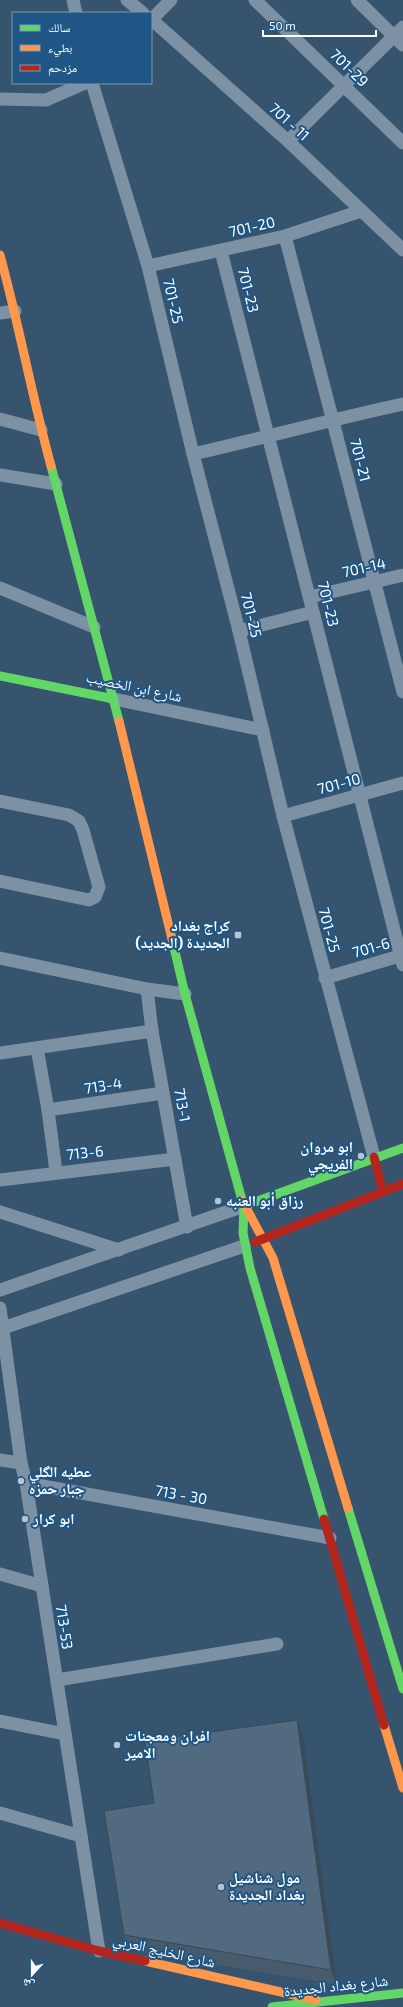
<svg xmlns="http://www.w3.org/2000/svg" width="403" height="2007" viewBox="0 0 403 2007" font-family="'Exo 2','Noto Naskh Arabic',sans-serif">
	<style>
		.lines { fill: none; stroke-linecap: round; stroke-linejoin: round }
		.street { stroke: #7d91a4; stroke-width: 13 }
		.fast { stroke: #63d668; stroke-width: 9 }
		.slow { stroke: #ff974d; stroke-width: 9 }
		.jam { stroke: #b3261e; stroke-width: 9 }
		.wall { fill: #475b6d }
		.shaded-wall { fill: #394a59 }
		.building { fill: #526a7f; stroke: #394a59 }
		.poi-dot { fill: #b9c3cc; stroke: #1f5685; stroke-width: 1.5 }
		.labels { text-anchor: middle; stroke-width: 4; stroke-linejoin: round; paint-order: stroke }
		.street-label { font-size: 15px; fill: #fff; stroke: #1f5685 }
		.poi-label { font-size: 15px; font-weight: bold; fill: #fff; stroke: #1f5685; text-anchor: start }
	</style>
	<rect width="100%" height="100%" fill="#36546e"/>
	<g class="lines">
		<!-- street -->
		<g class="street">
			<polyline points="73,0 76,13"/>
			<polyline points="127,0 143,13"/>
			<polyline points="255,0 403,143"/>
			<polyline points="357,0 403,45"/>
			<polyline points="151,19 288,141 403,250"/>
			<polyline points="151,20 171,0"/>
			<polyline points="92,83 148,266 193,454 239,631 283,816 374,1157"/>
			<polyline points="0,99 46,100 85,83"/>
			<polyline points="288,141 403,27"/>
			<polyline points="285,236 403,692"/>
			<polyline points="221,251 403,965"/>
			<polyline points="148,266 285,236 361,211"/>
			<polyline points="0,313 15,311"/>
			<polyline points="0,419 41,430"/>
			<path d="M 193,454 C 263,438 333,419 403,404"/>
			<polyline points="0,475 56,484"/>
			<polyline points="0,588 94,627"/>
			<polyline points="310,597 403,575"/>
			<polyline points="239,631 313,612"/>
			<polyline points="114,699 263,730"/>
			<polyline points="0,801 69,815 79,821 83,830 99,887 95,897 89,900 0,881"/>
			<polyline points="283,816 403,783"/>
			<polyline points="0,958 147,989 185,994"/>
			<polyline points="325,978 403,955"/>
			<polyline points="147,989 152,1031 187,1227"/>
			<polyline points="37,1048 48,1110 56,1172"/>
			<polyline points="0,1053 152,1031"/>
			<polyline points="48,1110 163,1093"/>
			<polyline points="0,1180 175,1159"/>
			<polyline points="0,1212 119,1250"/>
			<polyline points="0,1290 244,1206"/>
			<polyline points="0,1308 21,1463 26,1483 99,1951"/>
			<polyline points="3,1328 244,1246"/>
			<polyline points="0,1460 21,1463"/>
			<polyline points="26,1483 330,1538"/>
			<polyline points="0,1574 42,1586"/>
			<polyline points="57,1680 277,1644"/>
			<polyline points="0,1721 65,1734"/>
			<polyline points="0,1813 81,1836"/>
		</g>
		<!-- fast -->
		<g class="fast">
			<polyline points="51,466 119,721"/>
			<polyline points="0,676 114,699"/>
			<polyline points="172,939 185,994 242,1200"/>
			<polyline points="244,1206 243,1233 250,1268 324,1519"/>
			<polyline points="244,1206 403,1148"/>
			<polyline points="348,1508 403,1689"/>
			<polyline points="272,2007 403,1993"/>
		</g>
		<!-- slow -->
		<g class="slow">
			<path d="M 0,255 C 19,325 32,396 51,466"/>
			<polyline points="119,721 172,939"/>
			<polyline points="242,1200 273,1258 348,1508"/>
			<polyline points="384,1725 403,1788"/>
			<polyline points="145,1961 316,2000"/>
		</g>
		<!-- jam -->
		<g class="jam">
			<polyline points="374,1157 383,1192"/>
			<polyline points="255,1242 403,1184"/>
			<polyline points="324,1519 384,1725"/>
			<polyline points="0,1923 99,1951 145,1961"/>
		</g>
	</g>
	<!-- wall -->
	<polygon class="wall" points="297,1720 303,1735 337,1985 129,1950 124,1935 154,1803"/>
	<!-- shaded-wall -->
	<polygon class="shaded-wall" points="297,1720 303,1735 337,1985 331,1970"/>
	<!-- building -->
	<polygon class="building" points="297,1720 331,1970 124,1935 104,1811 154,1803 145,1741"/>
	<!-- markers -->
	<g class="poi-dot">
		<rect x="234" y="931" width="8" height="8" rx="2"/>
		<circle cx="361" cy="1156" r="4"/>
		<circle cx="218" cy="1201" r="4"/>
		<circle cx="21" cy="1481" r="4"/>
		<circle cx="25" cy="1519" r="4"/>
		<circle cx="117" cy="1745" r="4"/>
		<circle cx="221" cy="1887" r="4"/>
	</g>
	<g class="labels">
		<!-- street labels -->
		<g class="street-label">
			<text transform="translate(349 68) rotate(44)" y="5">701-29</text>
			<text transform="translate(289 122) rotate(42)" y="5">701 - 11</text>
			<text transform="translate(252 227) rotate(-13)" y="5">701-20</text>
			<text transform="translate(248 290) rotate(76)" y="5">701-23</text>
			<text transform="translate(173 301) rotate(77)" y="5">701-25</text>
			<text transform="translate(360 460) rotate(76)" y="5">701-21</text>
			<text transform="translate(364 568) rotate(-13)" y="5">701-14</text>
			<text transform="translate(328 604) rotate(76)" y="5">701-23</text>
			<text transform="translate(251 615) rotate(76)" y="5">701-25</text>
			<text transform="translate(134 687) rotate(12)" y="5">شارع ابن الخصيب</text>
			<text transform="translate(339 784) rotate(-15)" y="5">701-10</text>
			<text transform="translate(329 930) rotate(75)" y="5">701-25</text>
			<text transform="translate(371 948) rotate(-16)" y="5">701-6</text>
			<text transform="translate(103 1086) rotate(-9)" y="5">713-4</text>
			<text transform="translate(182 1105) rotate(80)" y="5">713-1</text>
			<text transform="translate(85 1153) rotate(-6)" y="5">713-6</text>
			<text transform="translate(181 1495) rotate(10)" y="5">713 - 30</text>
			<text transform="translate(64 1627) rotate(81)" y="5">713-53</text>
			<text transform="translate(164 1951) rotate(13)" y="5">شارع الخليج العربي</text>
			<text transform="translate(336 1986) rotate(-6)" y="5">شارع بغداد الجديدة</text>
		</g>
		<!-- poi labels -->
		<g class="poi-label">
			<text x="230" y="931" text-anchor="end">كراج بغداد<tspan x="230" dy="17">الجديدة (الجديد)</tspan></text>
			<text x="353" y="1152" text-anchor="end">ابو مروان<tspan x="353" dy="17">الفريجي</tspan></text>
			<text x="226" y="1206">رزاق أبو العنبه</text>
			<text x="29" y="1477">عطيه الگلي<tspan x="29" dy="17">جبار حمزه</tspan></text>
			<text x="33" y="1524">ابو كرار</text>
			<text x="125" y="1741">افران ومعجنات<tspan x="125" dy="17">الامير</tspan></text>
			<text x="229" y="1883">مول شناشيل<tspan x="229" dy="17">بغداد الجديدة</tspan></text>
		</g>
	</g>
	<!-- legend -->
	<rect x="12" y="12" width="140" height="72" fill="#1f5685" stroke="#799ab6"/>
	<rect x="20" y="25" width="20" height="6" fill="#63d668" stroke="#799ab6"/>
	<text x="48" y="32" font-size="12" fill="#ffffff">سالك</text>
	<rect x="20" y="45" width="20" height="6" fill="#ff974d" stroke="#799ab6"/>
	<text x="48" y="52" font-size="12" fill="#ffffff">بطيء</text>
	<rect x="20" y="65" width="20" height="6" fill="#b3261e" stroke="#799ab6"/>
	<text x="48" y="72" font-size="12" fill="#ffffff">مزدحم</text>
	<!-- north arrow -->
	<g transform="translate(32 1975) rotate(201)" stroke="#1f5685" stroke-width="3" paint-order="stroke">
	<path d="M0-3L7 15L0 10L-7 15Z" fill="#ffffff"/>
	<text y="-6" font-size="11" font-weight="bold" text-anchor="middle" fill="#ffffff">ش</text>
	</g>
	<!-- scale -->
	<path d="M263 30v6h113v-6" fill="none" stroke="#ffffff" stroke-width="2"/>
	<text x="269" y="30" font-size="12" fill="#ffffff" stroke="#1f5685" stroke-width="3" paint-order="stroke">50 m</text>
</svg>
